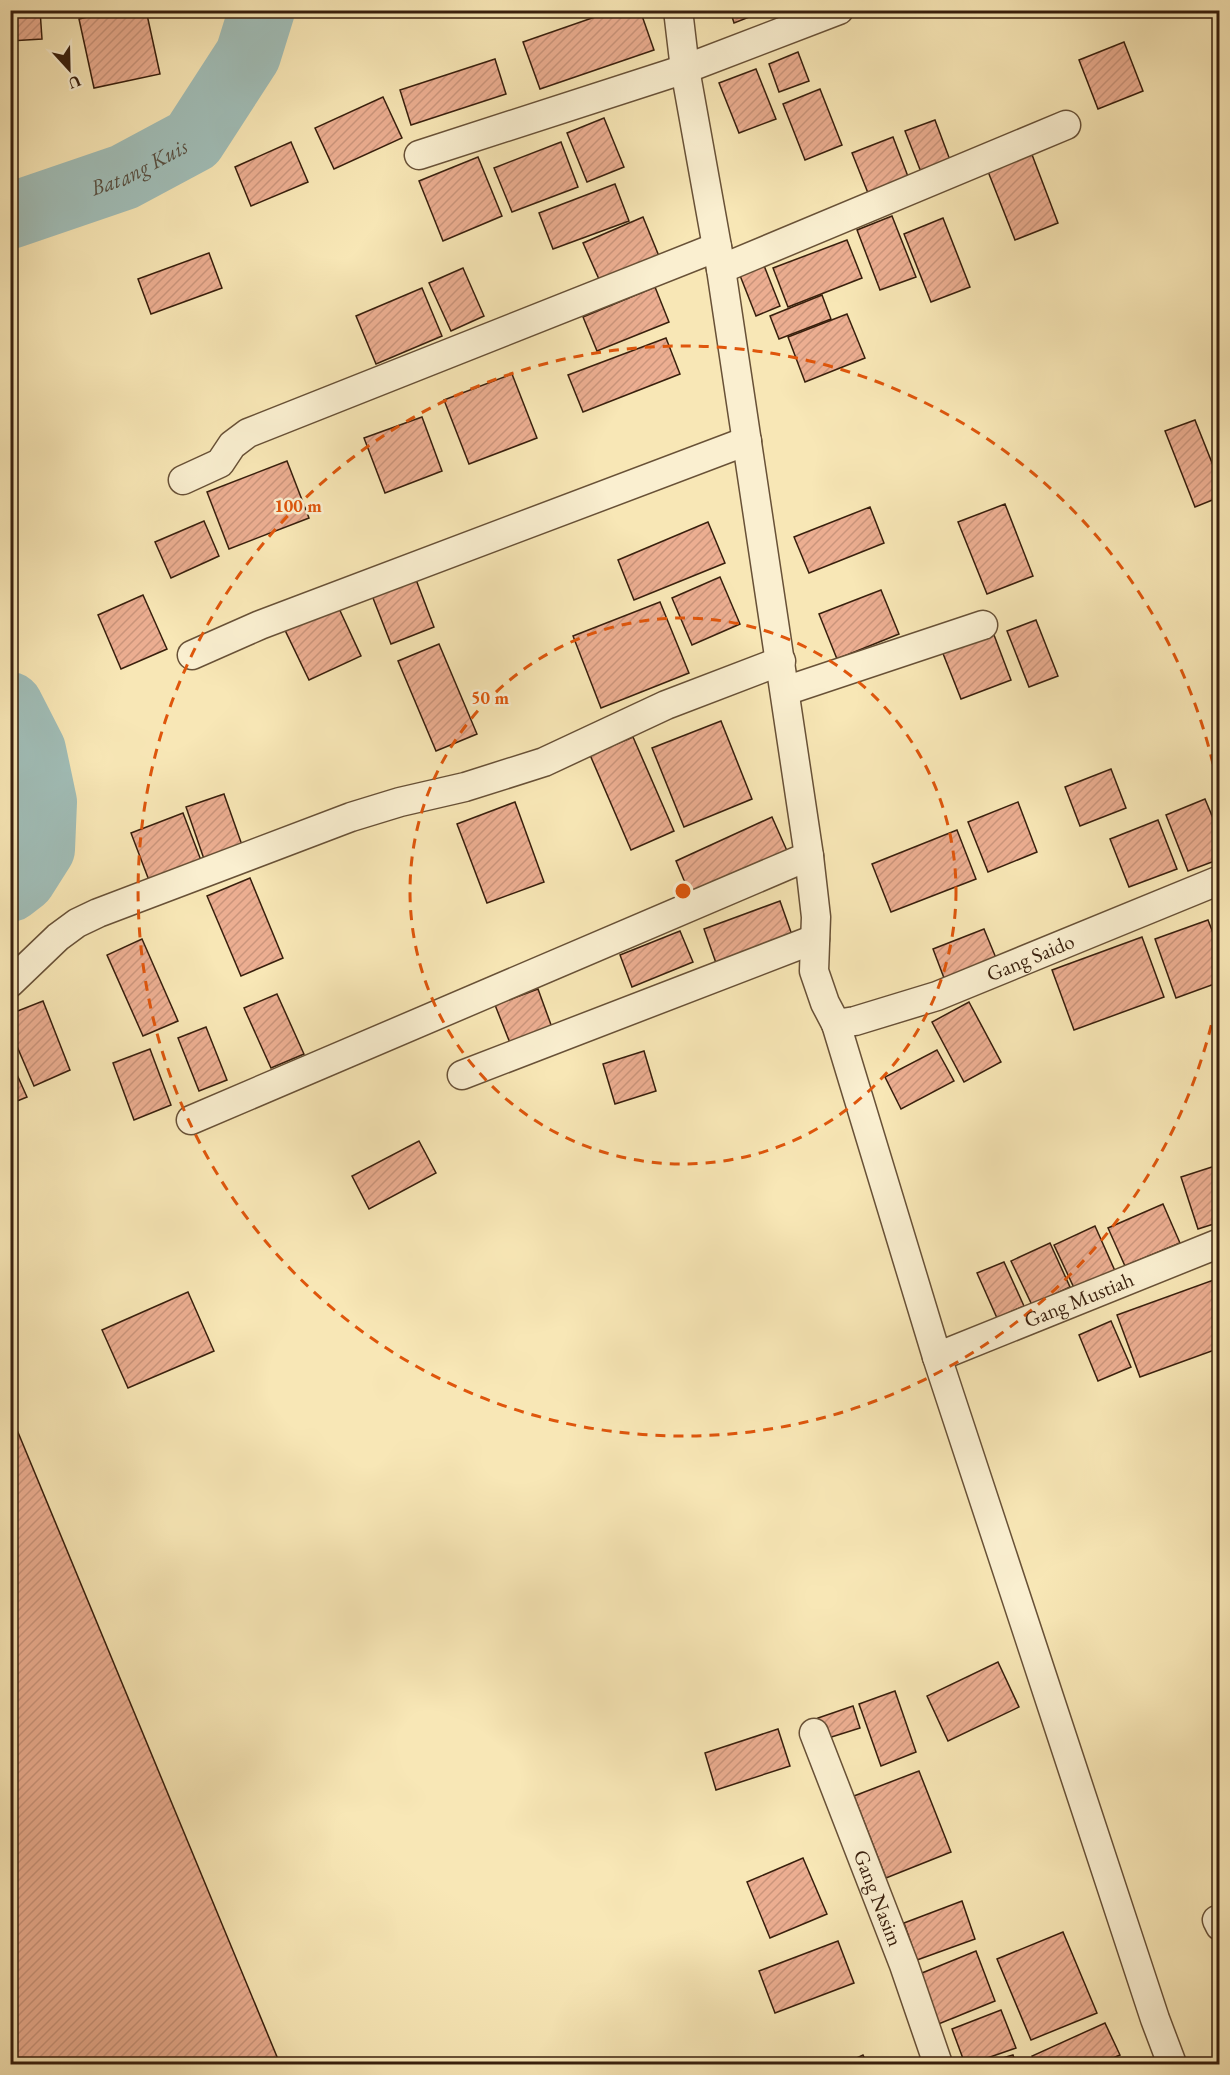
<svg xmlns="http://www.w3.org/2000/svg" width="1230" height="2075" viewBox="0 0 1230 2075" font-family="'EB Garamond',serif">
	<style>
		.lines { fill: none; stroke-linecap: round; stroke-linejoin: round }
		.river { stroke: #a1beb8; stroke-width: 66 }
		.building { fill: url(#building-hatch); stroke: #381f0d; stroke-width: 1.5 }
		.minor-casing { stroke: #685137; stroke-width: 31 }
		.minor { stroke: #faefd0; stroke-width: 28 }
		.ring { fill: none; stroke: #df560c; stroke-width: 3; stroke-dasharray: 10 8 }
		.labels { text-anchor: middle; stroke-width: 5; stroke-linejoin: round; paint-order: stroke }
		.street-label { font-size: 21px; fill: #381f0d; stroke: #faefd0 }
		.water-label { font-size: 22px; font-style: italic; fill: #584f40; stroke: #faefd0 }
		.centre { fill: #df560c; stroke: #faefd0; stroke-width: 3 }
		.ring-label { font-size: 18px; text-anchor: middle; font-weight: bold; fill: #df560c; stroke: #faefd0; stroke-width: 5; stroke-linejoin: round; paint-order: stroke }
	</style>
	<defs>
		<pattern id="building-hatch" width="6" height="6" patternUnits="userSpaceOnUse" patternTransform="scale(1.5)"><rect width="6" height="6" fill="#ecae91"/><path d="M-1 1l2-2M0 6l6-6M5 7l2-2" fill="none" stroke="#cb957c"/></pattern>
	</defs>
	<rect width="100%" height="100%" fill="#f8e7b6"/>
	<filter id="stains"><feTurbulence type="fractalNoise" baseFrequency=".00333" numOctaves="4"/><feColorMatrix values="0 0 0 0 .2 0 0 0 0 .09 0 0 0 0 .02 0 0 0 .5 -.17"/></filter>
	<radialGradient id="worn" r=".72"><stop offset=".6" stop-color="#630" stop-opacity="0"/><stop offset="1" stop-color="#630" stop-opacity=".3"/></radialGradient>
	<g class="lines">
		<!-- river -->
		<g class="river">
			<path id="s1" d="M 10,216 L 124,177 L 193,140 L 248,55 L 262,10"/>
			<polyline points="10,705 33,750 44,802 42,849 23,879 10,889"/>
		</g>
	</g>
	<!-- building -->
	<g class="building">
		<polygon points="10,10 40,10 42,39 10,41"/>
		<polygon points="119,10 146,10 160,74 94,88 79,19"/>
		<polygon points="615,10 640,10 654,50 540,89 523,42"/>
		<polygon points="730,10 767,10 734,23"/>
		<polygon points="1124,42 1143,91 1098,109 1079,60"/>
		<polygon points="798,52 809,81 779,92 769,64"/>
		<polygon points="495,59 506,94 411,125 400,90"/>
		<polygon points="756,69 776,119 739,133 719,83"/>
		<polygon points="820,89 842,145 805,160 783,104"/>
		<polygon points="383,97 402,138 334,169 315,128"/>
		<polygon points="604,118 624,167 587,182 567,133"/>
		<polygon points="935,120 950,160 921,172 905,131"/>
		<polygon points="893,137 912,187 872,203 852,153"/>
		<polygon points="291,142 308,182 251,206 235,167"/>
		<polygon points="561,142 578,187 512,212 494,168"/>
		<polygon points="1031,152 1058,223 1015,240 987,169"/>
		<polygon points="478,157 502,216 443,241 419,181"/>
		<polygon points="615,184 629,221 553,249 539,213"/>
		<polygon points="892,216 916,277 880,290 857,230"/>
		<polygon points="643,217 661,261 602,286 583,243"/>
		<polygon points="943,218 970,287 931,302 904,234"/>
		<polygon points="847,240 862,278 788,307 773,268"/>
		<polygon points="209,253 222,288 151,314 138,279"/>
		<polygon points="763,263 780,306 756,316 739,273"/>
		<polygon points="463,268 484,316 451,331 429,283"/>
		<polygon points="655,287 669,322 597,351 583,317"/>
		<polygon points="422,288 442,336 376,364 356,316"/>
		<polygon points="822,295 831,319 779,339 770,316"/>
		<polygon points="847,314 865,358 805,382 788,337"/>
		<polygon points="666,338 680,374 583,412 568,375"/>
		<polygon points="512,374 537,438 469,464 444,400"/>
		<polygon points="422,417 442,471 385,493 364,438"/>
		<polygon points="1195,420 1220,483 1220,497 1195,507 1165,431"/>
		<polygon points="287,461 309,518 229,549 207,492"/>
		<polygon points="1005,504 1033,576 987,594 958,522"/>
		<polygon points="870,507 884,543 809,573 794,537"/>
		<polygon points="204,521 219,556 171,578 155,542"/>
		<polygon points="708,522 725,563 634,600 618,560"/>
		<polygon points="415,577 434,627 391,644 371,593"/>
		<polygon points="720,577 740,624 692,645 672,598"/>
		<polygon points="881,590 899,634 837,659 819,614"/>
		<polygon points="143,595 167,649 121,669 98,615"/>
		<polygon points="336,602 361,656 309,680 283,626"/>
		<polygon points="660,602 689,673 601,708 573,636"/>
		<polygon points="1036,620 1058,676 1029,687 1007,631"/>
		<polygon points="991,627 1011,680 961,699 940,646"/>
		<polygon points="439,644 477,734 436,751 398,661"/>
		<polygon points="721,721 752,799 684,827 652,748"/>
		<polygon points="633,737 674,831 631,850 590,755"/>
		<polygon points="1111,769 1126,808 1080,826 1065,787"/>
		<polygon points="224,794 242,845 204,859 186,807"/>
		<polygon points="1205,799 1220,835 1220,859 1188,871 1166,815"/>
		<polygon points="515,802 544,882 487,903 457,824"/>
		<polygon points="1018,802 1037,852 988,872 968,822"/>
		<polygon points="183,813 202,863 150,883 131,833"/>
		<polygon points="772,817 788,853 691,897 676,861"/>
		<polygon points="1158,820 1177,869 1129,887 1110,839"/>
		<polygon points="957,830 976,879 891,912 872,864"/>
		<polygon points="250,878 283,958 241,976 207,896"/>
		<polygon points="780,901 792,935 716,963 704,929"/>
		<polygon points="1208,920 1220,951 1220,982 1176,998 1155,939"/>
		<polygon points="984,929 996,958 944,978 933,949"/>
		<polygon points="680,931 693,962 632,987 620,955"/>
		<polygon points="1142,937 1164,997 1074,1030 1052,970"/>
		<polygon points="142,939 178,1021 143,1036 107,955"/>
		<polygon points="538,989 554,1033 512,1048 495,1005"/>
		<polygon points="277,994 304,1054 271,1068 244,1008"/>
		<polygon points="43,1001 70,1070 34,1086 10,1030 10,1014"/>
		<polygon points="969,1002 1001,1062 964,1082 932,1022"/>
		<polygon points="206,1027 227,1080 199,1091 178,1038"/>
		<polygon points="150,1049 171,1105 134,1120 113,1063"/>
		<polygon points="937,1050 954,1081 901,1109 885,1077"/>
		<polygon points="644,1051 656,1091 615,1104 603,1064"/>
		<polygon points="10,1059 27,1097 10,1104"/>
		<polygon points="419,1141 436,1173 369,1209 352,1176"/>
		<polygon points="1215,1166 1220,1181 1220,1222 1198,1229 1181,1177"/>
		<polygon points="1163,1204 1180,1243 1125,1266 1108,1228"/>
		<polygon points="1095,1226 1115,1271 1075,1290 1054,1245"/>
		<polygon points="1050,1243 1070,1287 1032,1305 1011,1261"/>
		<polygon points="1004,1262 1024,1306 997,1318 977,1273"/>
		<polygon points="1219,1278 1220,1348 1140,1377 1117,1315"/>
		<polygon points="188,1292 214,1351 128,1388 102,1330"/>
		<polygon points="1111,1321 1131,1367 1098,1381 1079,1335"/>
		<polygon points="10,1413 280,2064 10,2064"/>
		<polygon points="998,1662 1019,1707 948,1741 927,1696"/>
		<polygon points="895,1691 916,1752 881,1766 859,1704"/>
		<polygon points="853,1706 860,1728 825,1739 818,1718"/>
		<polygon points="778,1729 790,1766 716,1790 705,1753"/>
		<polygon points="919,1771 951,1852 886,1878 854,1796"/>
		<polygon points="803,1858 827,1914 770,1938 747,1882"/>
		<polygon points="962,1901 975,1939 917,1960 904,1923"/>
		<polygon points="1063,1932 1097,2013 1031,2040 997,1959"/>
		<polygon points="838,1941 854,1983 775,2013 759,1971"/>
		<polygon points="976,1951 995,2001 936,2025 917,1975"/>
		<polygon points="1001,2010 1016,2048 970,2064 965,2064 952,2029"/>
		<polygon points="1105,2023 1120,2055 1099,2064 1036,2064 1032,2056"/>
		<polygon points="863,2055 867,2064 844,2064"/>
		<polygon points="1013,2055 1016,2064 982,2064"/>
	</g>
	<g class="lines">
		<!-- minor casing -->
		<g class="minor-casing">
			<g id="minor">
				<polyline points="678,10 685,69 721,269 809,856 816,917 814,971 825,1003 836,1024 937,1357 1155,2019 1172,2064"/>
				<polyline points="419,155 685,69 839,10"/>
				<polyline points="721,269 1066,125"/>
				<polyline points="183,480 220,463 232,445 248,433 717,247"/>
				<polyline points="192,655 260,625 747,441"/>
				<polyline points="785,691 983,625"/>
				<polyline points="10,983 58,937 77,923 98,913 351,817 400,802 465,787 544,762 666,705 781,661"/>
				<path id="s2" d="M 836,1024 L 855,1021 L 937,996 L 1220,880"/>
				<polyline points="462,1075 815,939"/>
				<polyline points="191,1120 809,856"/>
				<path id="s3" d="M 937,1357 L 1220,1243"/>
				<path id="s4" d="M 814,1733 L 904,1965 L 938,2064"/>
				<polyline points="1217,1920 1220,1926"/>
			</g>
		</g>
		<!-- minor -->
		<use href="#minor" class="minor"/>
	</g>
	<!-- distance rings -->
	<g class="ring">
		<circle cx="683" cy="891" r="273"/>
		<path d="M1219 990A545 545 0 1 1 1219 792"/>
	</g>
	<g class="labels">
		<!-- street labels -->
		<g class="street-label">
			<text dy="7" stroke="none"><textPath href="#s2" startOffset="206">Gang Saido</textPath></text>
			<text dy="7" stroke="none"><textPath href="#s3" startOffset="153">Gang Mustiah</textPath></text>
			<text dy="7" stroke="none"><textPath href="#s4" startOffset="177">Gang Nasim</textPath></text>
		</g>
		<!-- water labels -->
		<g class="water-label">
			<text dy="8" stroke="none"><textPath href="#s1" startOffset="138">Batang Kuis</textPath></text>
		</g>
	</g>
	<circle cx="683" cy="891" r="9" class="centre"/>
	<g class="ring-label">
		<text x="298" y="512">100 m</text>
		<text x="490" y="704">50 m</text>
	</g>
	<!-- margin -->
	<rect width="1230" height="2075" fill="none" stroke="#f8e7b6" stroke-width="36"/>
	<rect x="12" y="12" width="1206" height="2051" fill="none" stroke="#381f0d" stroke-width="3"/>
	<rect x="18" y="18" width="1194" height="2039" fill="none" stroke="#381f0d" stroke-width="1.5"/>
	<!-- north arrow -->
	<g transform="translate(69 69) rotate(158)" stroke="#faefd0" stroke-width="4.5" paint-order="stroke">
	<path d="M0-4.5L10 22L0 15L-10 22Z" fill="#381f0d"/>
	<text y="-9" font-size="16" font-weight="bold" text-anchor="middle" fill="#381f0d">U</text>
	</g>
	<rect width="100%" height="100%" filter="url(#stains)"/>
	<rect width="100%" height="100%" fill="url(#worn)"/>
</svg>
